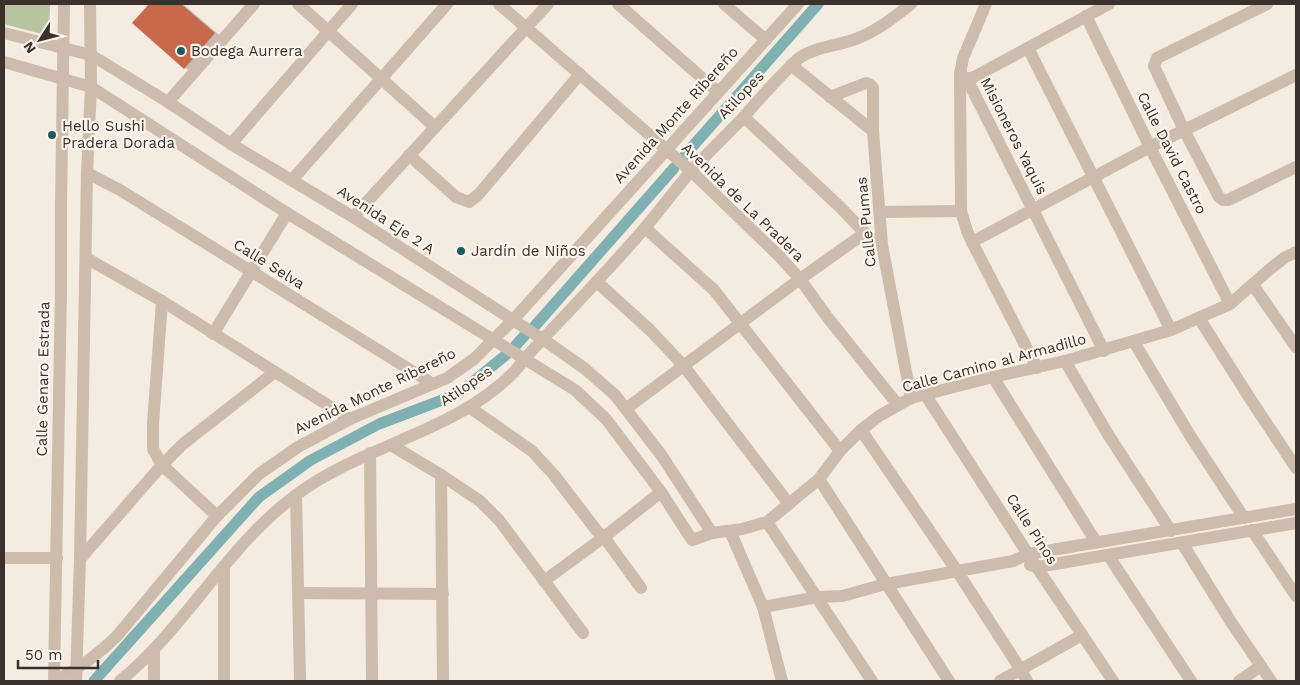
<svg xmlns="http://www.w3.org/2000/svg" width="1300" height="685" viewBox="0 0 1300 685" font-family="'Work Sans',sans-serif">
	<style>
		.green { fill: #b8c4a0 }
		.shadow { fill: #0003 }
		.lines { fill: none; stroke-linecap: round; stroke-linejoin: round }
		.canal { stroke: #7fb0b2; stroke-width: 11 }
		.building { fill: #c8694b }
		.minor { stroke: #cdbbac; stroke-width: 12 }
		.poi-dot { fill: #1f5a5e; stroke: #fbf5ee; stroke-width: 2 }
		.labels { text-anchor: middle; stroke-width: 4.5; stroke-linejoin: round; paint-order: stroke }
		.poi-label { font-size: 15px; fill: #3b302b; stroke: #fbf5ee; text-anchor: start }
		.street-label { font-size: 15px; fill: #3b302b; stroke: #fbf5ee }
	</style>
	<rect width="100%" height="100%" fill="#f4ebe1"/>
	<!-- green -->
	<polygon class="green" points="4,4 50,4 49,36 4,24"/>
	<!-- shadow -->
	<polygon class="shadow" points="150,4 183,4 225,40 195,74 185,68 134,23"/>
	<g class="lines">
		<!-- canal -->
		<g class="canal">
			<polyline points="685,155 818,4"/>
			<polyline points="534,327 674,168"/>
			<polyline points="516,345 525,335"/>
			<polyline points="94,681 259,497 311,460 379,424 458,394 507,354"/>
		</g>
	</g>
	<!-- building -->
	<polygon class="building" points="149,4 181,4 215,33 184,69 132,23"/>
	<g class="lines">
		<!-- minor -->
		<g class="minor">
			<polyline points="298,4 435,127"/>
			<polyline points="499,4 691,171 778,255 800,279 828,318 898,405"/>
			<polyline points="618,4 718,92"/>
			<polyline points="724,4 766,40"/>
			<polyline points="986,4 963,58 960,74 961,211 967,231 972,242 1037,368"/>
			<polyline points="1267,4 1157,58 1154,66 1184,130 1219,197 1223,200 1228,200 1296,167"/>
			<polyline points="1086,16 1150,147 1230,304"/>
			<polyline points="4,33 91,55 168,102 231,144 353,217 544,340 584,368 615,395 662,456 712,533"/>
			<polyline points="1028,48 1171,330"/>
			<polyline points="4,62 91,87 287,213 575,390 606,419 661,492 692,540 712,533 742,529 767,522 819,479 840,451 861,430 879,416 911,398 993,377 1065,361 1171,330 1230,304 1270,269 1284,258 1296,252"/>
			<polyline points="791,65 873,131"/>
			<polyline points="960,74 967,79 1104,351"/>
			<polyline points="967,79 974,77 1109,4"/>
			<polyline points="830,97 866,83 871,85 873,88 873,131 882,245 911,398"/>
			<polyline points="168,102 254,4"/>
			<polyline points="744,117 840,207 865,233 872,238"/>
			<polyline points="231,144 352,4"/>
			<polyline points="409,155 456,197 469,202 479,194 580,74"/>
			<polyline points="87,173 120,190 433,384"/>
			<polyline points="292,180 447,4"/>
			<polyline points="880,212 961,211"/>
			<polyline points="353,217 548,4"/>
			<polyline points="645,228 714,290 840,451"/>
			<polyline points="972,242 1150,147 1296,75"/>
			<polyline points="86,258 162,301 350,419"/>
			<polyline points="597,282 650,330 683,365 789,504"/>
			<polyline points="1253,285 1296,347"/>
			<polyline points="162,301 153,424 153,449 162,465 217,516"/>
			<polyline points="1199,318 1249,397 1296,468"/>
			<polyline points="213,334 287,213"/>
			<polyline points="1134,342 1191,437 1244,518"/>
			<polyline points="1065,361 1109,436 1171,531"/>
			<polyline points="993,377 1096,542"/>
			<polyline points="925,394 1028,554 1113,681"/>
			<polyline points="469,407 532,451 554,475 597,531 604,537 641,588"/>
			<polyline points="627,408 800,279 865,233"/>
			<polyline points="861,430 957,571 1021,670 1027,681"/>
			<polyline points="391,445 441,475 480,501 499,520 583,633"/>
			<polyline points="370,453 372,681"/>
			<polyline points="441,475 443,681"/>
			<polyline points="819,479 949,681"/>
			<polyline points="296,495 300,681"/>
			<polyline points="767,522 872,681"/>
			<polyline points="1252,530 1296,596"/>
			<polyline points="730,531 763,607 782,681"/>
			<polyline points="1182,543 1231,622 1271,681"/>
			<polyline points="1108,555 1191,681"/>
			<polyline points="4,558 57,558"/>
			<polyline points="80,559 162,465 183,444 275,372"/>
			<polyline points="1030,565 1037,567 1296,523"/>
			<polyline points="224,568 224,681"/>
			<polyline points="544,581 604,537 661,492"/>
			<polyline points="299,593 443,594"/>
			<polyline points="763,607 818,597 842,596 886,584 1013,561 1028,554 1296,509"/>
			<polyline points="154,649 154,681"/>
			<polyline points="54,681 61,290 61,207 64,4"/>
			<path d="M 55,681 C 78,669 98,655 117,636 L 217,516 L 259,474 L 298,447 L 350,419 L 447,378 L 474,359 L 513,320 L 798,4"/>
			<polyline points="76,681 80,559 87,173 91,87 90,4"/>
			<path d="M 120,681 C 186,627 227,546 296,495 C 364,444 455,433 515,371 C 519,367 522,361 527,356 C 566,314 606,273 644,229 C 660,210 675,190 691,171 C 707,154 724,137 740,121 C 759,100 777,78 798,59 C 814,47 837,46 856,39 C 877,31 893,18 911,4"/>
			<polyline points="1000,681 1082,635"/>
			<polyline points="1239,681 1261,666"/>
		</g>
	</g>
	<!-- markers -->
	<g class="poi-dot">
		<circle cx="181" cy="51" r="5"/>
		<circle cx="52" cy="135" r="5"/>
		<circle cx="461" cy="251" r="5"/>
	</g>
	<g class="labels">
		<!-- poi labels -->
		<g class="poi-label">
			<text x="191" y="56">Bodega Aurrera</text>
			<text x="62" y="131">Hello Sushi<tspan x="62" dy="17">Pradera Dorada</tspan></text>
			<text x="471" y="256">Jardín de Niños</text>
		</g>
		<!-- street labels -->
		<g class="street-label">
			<text transform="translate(741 95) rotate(-47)" y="5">Atilopes</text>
			<text transform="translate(676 115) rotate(-48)" y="5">Avenida Monte Ribereño</text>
			<text transform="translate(1014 136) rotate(63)" y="5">Misioneros Yaquis</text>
			<text transform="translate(1172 153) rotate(63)" y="5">Calle David Castro</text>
			<text transform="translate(743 202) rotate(44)" y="5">Avenida de La Pradera</text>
			<text transform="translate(386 220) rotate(33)" y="5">Avenida Eje 2 A</text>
			<text transform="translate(866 222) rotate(-96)" y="5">Calle Pumas</text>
			<text transform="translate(269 264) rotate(32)" y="5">Calle Selva</text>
			<text transform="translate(994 363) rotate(-15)" y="5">Calle Camino al Armadillo</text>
			<text transform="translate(43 379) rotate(-89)" y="5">Calle Genaro Estrada</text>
			<text transform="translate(466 386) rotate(-34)" y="5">Atilopes</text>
			<text transform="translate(375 391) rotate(-26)" y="5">Avenida Monte Ribereño</text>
			<text transform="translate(1032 529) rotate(57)" y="5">Calle Pinos</text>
		</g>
	</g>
	<!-- border -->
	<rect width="1300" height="685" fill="none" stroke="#3b302b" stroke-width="10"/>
	<!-- north arrow -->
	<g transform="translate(40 40) rotate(234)" stroke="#fbf5ee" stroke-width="4" paint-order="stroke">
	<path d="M0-4L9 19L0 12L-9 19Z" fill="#3b302b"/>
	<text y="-8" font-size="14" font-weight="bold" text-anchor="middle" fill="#3b302b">N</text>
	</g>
	<!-- scale -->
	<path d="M18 660v8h80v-8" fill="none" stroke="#3b302b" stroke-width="2.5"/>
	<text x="25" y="660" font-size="15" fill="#3b302b" stroke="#fbf5ee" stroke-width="4" paint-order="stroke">50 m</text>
</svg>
